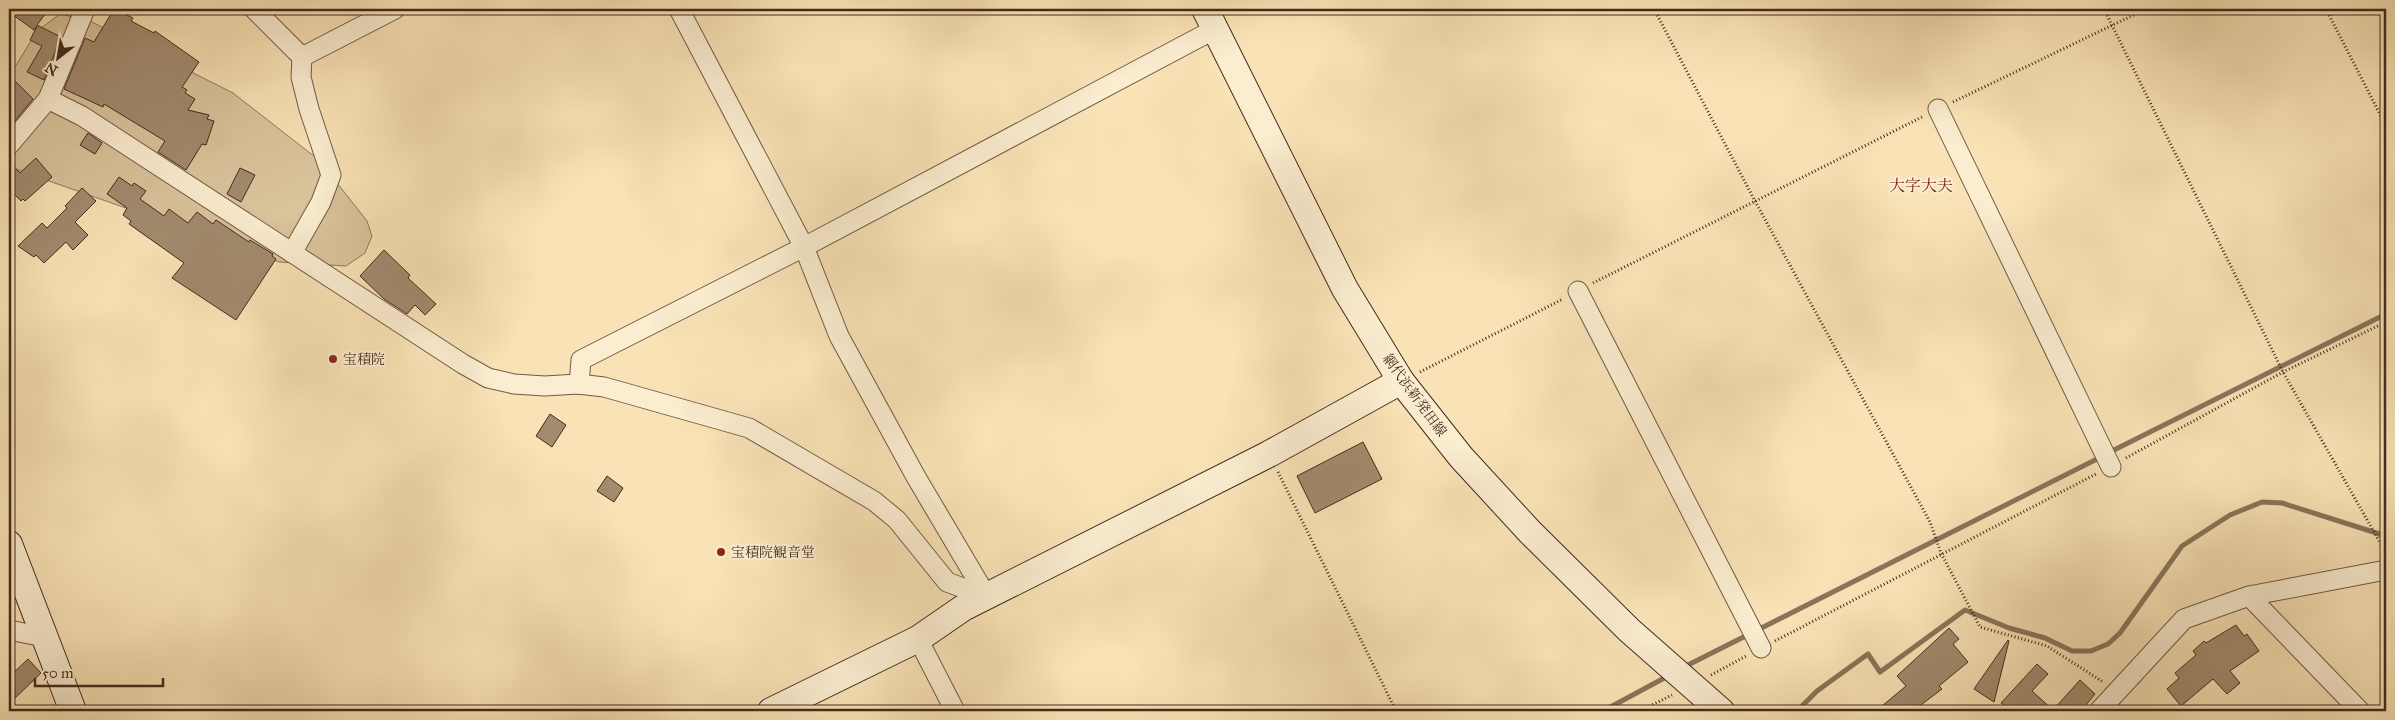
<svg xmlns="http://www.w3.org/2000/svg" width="2395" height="720" viewBox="0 0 2395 720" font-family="'IM FELL Great Primer','Noto Serif JP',serif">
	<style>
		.green { fill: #dac49c; stroke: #8f785e }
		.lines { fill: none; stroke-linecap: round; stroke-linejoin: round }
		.stream { stroke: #8b745b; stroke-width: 5 }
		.building { fill: #a28b6e; stroke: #442b1f }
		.street-casing { stroke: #715945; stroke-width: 21 }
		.secondary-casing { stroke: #442b1f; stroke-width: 28 }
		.path { stroke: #442b1f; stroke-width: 3; stroke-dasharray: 1 2.5; stroke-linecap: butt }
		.street { stroke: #fbedd0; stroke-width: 19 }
		.secondary { stroke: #fbedd0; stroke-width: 26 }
		.poi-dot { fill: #8f2418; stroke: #fbedd0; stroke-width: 2 }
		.labels { text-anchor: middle; stroke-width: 4; stroke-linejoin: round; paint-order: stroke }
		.poi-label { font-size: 14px; fill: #442b1f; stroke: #fbedd0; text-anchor: start }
		.street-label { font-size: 14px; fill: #442b1f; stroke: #fbedd0 }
		.quarter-label { font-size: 16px; fill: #7a1f14; stroke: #fbedd0 }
	</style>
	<rect width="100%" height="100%" fill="#f9e3b6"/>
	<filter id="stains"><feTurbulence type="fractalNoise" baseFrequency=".004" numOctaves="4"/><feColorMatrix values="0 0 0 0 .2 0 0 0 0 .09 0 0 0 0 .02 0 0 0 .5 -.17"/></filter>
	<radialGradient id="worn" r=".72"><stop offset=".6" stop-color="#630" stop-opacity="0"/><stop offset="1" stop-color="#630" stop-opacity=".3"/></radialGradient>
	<!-- green -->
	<polygon class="green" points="60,14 90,21 233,93 319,160 367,221 372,236 365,253 346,266 279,262 15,169 9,163 9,77 37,31"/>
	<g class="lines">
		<!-- stream -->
		<g class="stream">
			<polyline points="2108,453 2386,314"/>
			<polyline points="1682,668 2101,457"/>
			<polyline points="1603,711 1668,676"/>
			<polyline points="1797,711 1817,691 1868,654 1880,672 1965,610 2009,628 2045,638 2072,651 2091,651 2108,644 2120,633 2182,546 2230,515 2262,502 2282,503 2386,536"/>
		</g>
	</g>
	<!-- building -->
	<g class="building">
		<polygon points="9,9 49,9 37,25 61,37 44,80 27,72 42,46 30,40 37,26 34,30 9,12"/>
		<polygon points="114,9 133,18 131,21 154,33 155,31 199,62 182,87 187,90 185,93 195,99 188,110 209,115 207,119 214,121 206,145 202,144 186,170 158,152 165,141 104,104 103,107 64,89 85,38 94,42"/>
		<polygon points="9,75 33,99 9,128"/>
		<polygon points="88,133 102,143 95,154 80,145"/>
		<polygon points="36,158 52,177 25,201 23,199 21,201 9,189 9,161 20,173"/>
		<polygon points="240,168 255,175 241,202 227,194"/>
		<polygon points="119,177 132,186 134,183 146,191 140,199 164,216 169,209 188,223 197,212 213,224 216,220 249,242 250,240 273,254 272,256 276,259 236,320 172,278 184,263 129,224 131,221 123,215 127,208 107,194"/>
		<polygon points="82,188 96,201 75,222 88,235 73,250 66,242 44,263 36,255 34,257 18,246 42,223 47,228 67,208 65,206"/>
		<polygon points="384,250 410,275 408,278 436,304 425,315 415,305 407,314 384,299 360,276"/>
		<polygon points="550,414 566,425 552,447 536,436"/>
		<polygon points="1363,442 1382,479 1315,513 1297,476"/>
		<polygon points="607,476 623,488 614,502 597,491"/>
		<polygon points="2236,625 2244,636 2247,634 2259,651 2230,671 2240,683 2227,694 2213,679 2181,706 2167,689 2179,678 2175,673 2196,655 2193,651 2204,641 2206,643"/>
		<polygon points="1949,628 1959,639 1953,644 1968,662 1939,686 1942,689 1913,711 1876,711 1906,686 1897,676"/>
		<polygon points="2008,640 2009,641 1994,702 1974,689"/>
		<polygon points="28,659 41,673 9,704 9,677"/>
		<polygon points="2037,664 2048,674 2032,691 2053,710 2080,680 2095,694 2081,711 2011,711 2001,703"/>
	</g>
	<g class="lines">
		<!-- street casing -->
		<g class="street-casing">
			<g id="street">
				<polyline points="254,9 302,57"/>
				<polyline points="679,9 804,247 839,336 916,477 987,597"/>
				<polyline points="48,99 82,116 463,364 488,378 514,384 545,386 578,384 604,387 749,428 874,501 897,520 947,582 987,597"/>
				<polyline points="1938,109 2111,467"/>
				<polyline points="9,145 48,99 85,9"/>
				<polyline points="292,253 321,202 331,175 309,109 301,77 302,57 395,9"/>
				<polyline points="1578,291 1761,648"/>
				<polyline points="579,384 581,360 804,247 1215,29"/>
				<polyline points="2249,596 2360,711"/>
				<polyline points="9,630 44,637"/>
				<polyline points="918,639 955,711"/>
				<polyline points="2099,711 2184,619 2249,596 2386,570"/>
			</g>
		</g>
		<!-- secondary casing -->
		<g class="secondary-casing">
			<g id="secondary">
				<polyline points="1205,9 1345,289 1401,381 1461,457 1530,532 1629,630 1721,711"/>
				<polyline points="9,544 73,711"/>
				<polyline points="771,711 918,639 963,608 1269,454 1401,381"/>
			</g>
		</g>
		<!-- path -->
		<g class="path">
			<polyline points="1654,9 1755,201 1930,522 1941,553 1980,627 2047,646 2103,682"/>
			<polyline points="2104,9 2283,372 2386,553"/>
			<polyline points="2326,9 2386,126"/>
			<polyline points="1953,102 2146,9"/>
			<polyline points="1593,283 1922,117"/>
			<polyline points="1420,372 1563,299"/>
			<polyline points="2126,458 2283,372 2386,322"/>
			<polyline points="1278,472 1396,711"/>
			<polyline points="1775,641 2096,474"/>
			<polyline points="1711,675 1748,655"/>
			<polyline points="1640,711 1672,695"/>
		</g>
		<!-- street -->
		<use href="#street" class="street"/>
		<!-- secondary -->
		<use href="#secondary" class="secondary"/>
	</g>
	<!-- markers -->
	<g class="poi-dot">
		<circle cx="333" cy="359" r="5"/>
		<circle cx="721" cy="552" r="5"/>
	</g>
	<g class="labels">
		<!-- poi labels -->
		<g class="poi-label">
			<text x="343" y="364">宝積院</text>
			<text x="731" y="557">宝積院観音堂</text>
		</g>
		<!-- street labels -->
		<g class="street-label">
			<text transform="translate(1415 395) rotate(54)" y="5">網代浜新発田線</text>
		</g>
		<!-- quarter labels -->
		<g class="quarter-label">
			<text x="1921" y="191">大字大夫</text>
		</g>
	</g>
	<!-- margin -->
	<rect width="2395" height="720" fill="none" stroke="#f9e3b6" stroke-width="30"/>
	<rect x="10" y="10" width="2375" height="700" fill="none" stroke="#442b1f" stroke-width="2.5"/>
	<rect x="15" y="15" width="2365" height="690" fill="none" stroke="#442b1f"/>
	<!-- north arrow -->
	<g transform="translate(58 58) rotate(211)" stroke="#fbedd0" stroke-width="4" paint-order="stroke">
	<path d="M0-4L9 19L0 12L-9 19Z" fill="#442b1f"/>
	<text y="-8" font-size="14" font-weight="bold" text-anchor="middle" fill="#442b1f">N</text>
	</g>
	<!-- scale -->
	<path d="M35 678v8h128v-8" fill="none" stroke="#442b1f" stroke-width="2.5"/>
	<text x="42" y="678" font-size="15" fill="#442b1f" stroke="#fbedd0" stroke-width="4" paint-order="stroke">50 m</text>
	<rect width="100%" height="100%" filter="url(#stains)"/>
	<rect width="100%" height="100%" fill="url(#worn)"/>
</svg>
